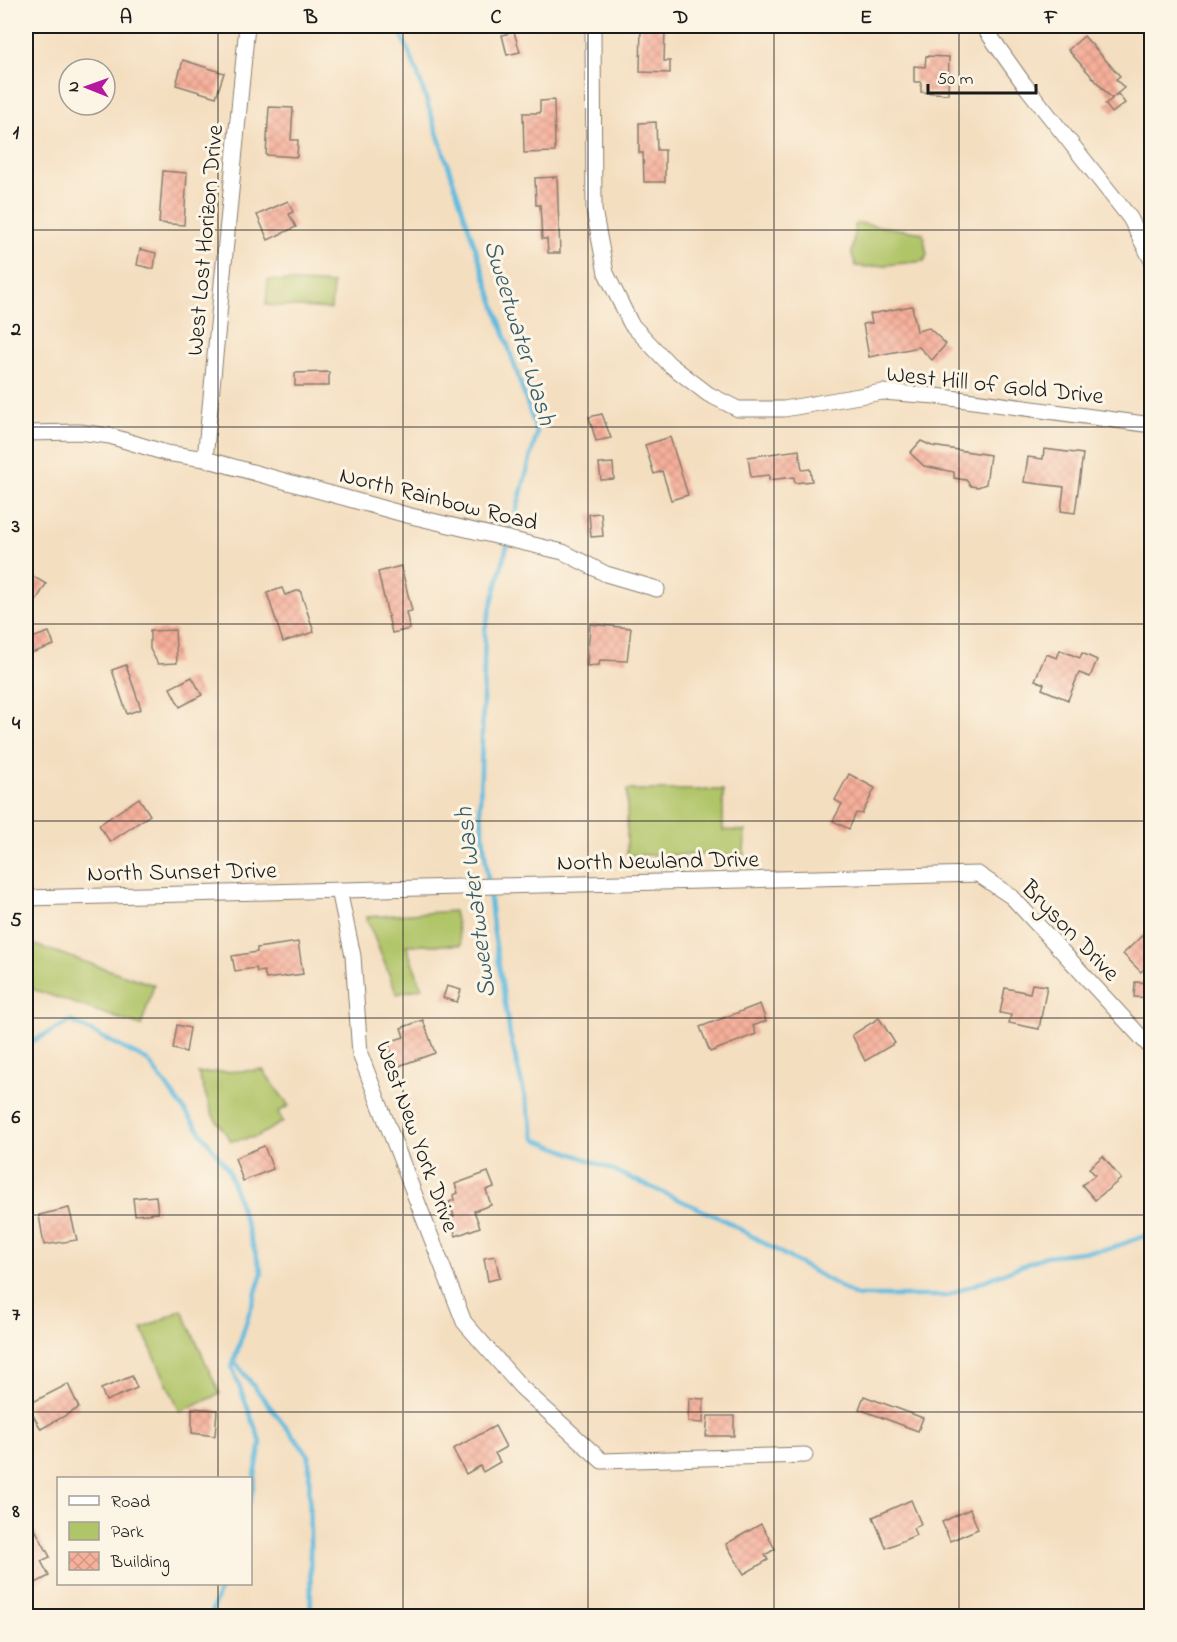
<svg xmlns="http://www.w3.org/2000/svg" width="1177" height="1642" viewBox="0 0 1177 1642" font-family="'Indie Flower',sans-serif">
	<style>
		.green { fill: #b0c468; stroke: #667042; stroke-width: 1.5 }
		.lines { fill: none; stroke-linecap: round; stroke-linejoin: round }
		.stream { stroke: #60bbde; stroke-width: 4.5 }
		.building { fill: url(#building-cross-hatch) }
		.street-casing { stroke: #887d6e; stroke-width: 17 }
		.street { stroke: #fff; stroke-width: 15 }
		.grid { fill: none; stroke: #1c1c1c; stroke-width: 1.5; stroke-opacity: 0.55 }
		.labels { text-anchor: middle; stroke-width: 6; stroke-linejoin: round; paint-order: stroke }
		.street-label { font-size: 24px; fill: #1c1c1c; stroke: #fcf5e5 }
		.water-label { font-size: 26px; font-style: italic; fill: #375c6a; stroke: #fcf5e5 }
		.neatline { fill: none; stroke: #1c1c1c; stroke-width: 2 }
		.grid-label { font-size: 20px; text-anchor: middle; font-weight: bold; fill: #1c1c1c }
	</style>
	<defs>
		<pattern id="building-cross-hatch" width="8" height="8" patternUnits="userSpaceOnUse" patternTransform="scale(1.5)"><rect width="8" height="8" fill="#f6af9a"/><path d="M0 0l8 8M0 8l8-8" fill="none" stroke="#d29684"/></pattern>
	</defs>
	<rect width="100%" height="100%" fill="#fcf5e5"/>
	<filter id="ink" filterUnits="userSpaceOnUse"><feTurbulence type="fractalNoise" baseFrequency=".0167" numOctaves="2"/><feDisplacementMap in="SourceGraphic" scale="12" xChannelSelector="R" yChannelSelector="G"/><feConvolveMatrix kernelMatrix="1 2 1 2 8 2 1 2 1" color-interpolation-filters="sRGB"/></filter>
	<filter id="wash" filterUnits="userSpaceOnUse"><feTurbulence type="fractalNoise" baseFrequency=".008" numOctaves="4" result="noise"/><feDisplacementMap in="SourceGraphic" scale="24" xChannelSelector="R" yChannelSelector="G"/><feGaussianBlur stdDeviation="1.35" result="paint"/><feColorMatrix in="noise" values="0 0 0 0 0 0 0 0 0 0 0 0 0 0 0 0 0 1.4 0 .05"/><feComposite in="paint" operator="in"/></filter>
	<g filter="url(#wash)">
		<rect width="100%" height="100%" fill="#f4dec0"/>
		<!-- green -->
		<g class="green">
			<polygon points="858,223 923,233 927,255 924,261 868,267 856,266 852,254 855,225"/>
			<polygon points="268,280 333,284 331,309 266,305"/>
			<polygon points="627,790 723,790 723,830 745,831 744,855 627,855"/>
			<polygon points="454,911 461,945 406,945 422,988 397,994 366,917"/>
			<polygon points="32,944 154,985 141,1026 26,987 26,964"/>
			<polygon points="263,1070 289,1106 278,1112 283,1122 256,1137 231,1141 213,1116 198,1073"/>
			<polygon points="182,1310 220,1394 180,1412 142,1329"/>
		</g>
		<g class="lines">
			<!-- stream -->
			<g class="stream">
				<polyline points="398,26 417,72 537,433 485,629 480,806 493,927 510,1035 535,1139 606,1167 722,1219 856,1296 946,1296 1046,1256 1109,1249 1152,1233"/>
				<polyline points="26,1045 71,1021 148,1061 228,1169 262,1273 232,1367 261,1443 250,1502"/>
				<polyline points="234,1361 309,1456 311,1616"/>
				<polyline points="211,1616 221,1584"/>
			</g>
		</g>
		<g id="blocks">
			<!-- building -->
			<g class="building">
				<polygon points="641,26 660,26 659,30 665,30 664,61 670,61 670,73 640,72"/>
				<polygon points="514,32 520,52 507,55 502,35"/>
				<polygon points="1084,36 1120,76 1116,79 1124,88 1112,98 1118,94 1125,103 1112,113 1105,104 1112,99 1068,50"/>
				<polygon points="926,56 949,57 948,94 921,92 921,82 914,82 914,66 925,67"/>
				<polygon points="183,60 224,73 216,97 176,85"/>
				<polygon points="554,100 555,152 524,153 523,113 540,113 540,101"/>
				<polygon points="269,107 293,108 291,140 298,140 297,157 266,155"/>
				<polygon points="656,122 657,150 665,150 665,182 644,182 643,153 639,153 639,123"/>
				<polygon points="163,171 187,173 184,225 159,223"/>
				<polygon points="557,177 560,253 548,253 547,239 542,239 540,205 536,205 535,178"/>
				<polygon points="288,201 293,212 289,214 296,227 268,240 257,215"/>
				<polygon points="140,249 156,253 154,269 137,265"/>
				<polygon points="912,306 917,331 929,328 946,344 932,360 919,347 869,357 863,324 872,323 870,314"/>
				<polygon points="329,372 329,386 295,386 295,373"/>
				<polygon points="602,414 611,438 596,441 589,417"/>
				<polygon points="670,437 688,495 671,500 662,471 654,474 645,445"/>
				<polygon points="921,441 932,446 990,455 986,484 978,487 971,486 966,480 954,478 954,472 924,466 910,453"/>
				<polygon points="1044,449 1083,454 1075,513 1061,511 1064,487 1024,482 1028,457 1043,459"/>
				<polygon points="799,450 802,470 810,469 812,481 795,483 794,477 769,480 769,475 751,477 748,457"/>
				<polygon points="613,463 614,479 601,480 599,464"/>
				<polygon points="601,513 603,536 591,537 589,514"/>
				<polygon points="401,566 412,611 406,612 410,629 392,633 378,572"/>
				<polygon points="26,572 46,584 26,618"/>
				<polygon points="282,588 285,595 300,590 314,632 283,642 267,593"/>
				<polygon points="590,624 631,628 627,661 600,660 599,665 587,666"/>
				<polygon points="175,630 177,663 158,664 150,649 150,631"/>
				<polygon points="49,632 54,645 26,655 26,640"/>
				<polygon points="1060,650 1080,658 1082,653 1097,660 1090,677 1079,673 1068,700 1042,689 1044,684 1035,680 1046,654 1057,658"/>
				<polygon points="126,665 141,709 127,714 112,670"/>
				<polygon points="192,677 202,695 180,707 170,688"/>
				<polygon points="849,774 875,788 862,814 856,813 849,829 833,821 842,804 835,800"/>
				<polygon points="139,798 150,815 110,842 99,825"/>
				<polygon points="1152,926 1152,961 1141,972 1123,954"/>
				<polygon points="298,942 303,974 266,979 264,971 257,972 256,968 235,971 232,956 257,952 257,948"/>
				<polygon points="1135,982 1152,983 1152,998 1134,997"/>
				<polygon points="1032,984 1047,986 1039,1029 1009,1023 1011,1015 1000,1013 1005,988 1030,993"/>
				<polygon points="447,986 461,990 457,1002 443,998"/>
				<polygon points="760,1004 766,1021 753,1026 756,1034 710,1052 700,1027"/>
				<polygon points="879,1018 895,1043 865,1061 852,1035"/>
				<polygon points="423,1020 435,1053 396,1067 388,1042 404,1037 401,1028"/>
				<polygon points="177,1025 190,1028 186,1052 173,1049"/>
				<polygon points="264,1146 273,1169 243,1181 235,1158"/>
				<polygon points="1103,1156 1121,1179 1095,1200 1082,1185 1095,1175 1089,1168"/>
				<polygon points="488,1172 494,1187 486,1190 491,1205 474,1211 480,1227 456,1236 449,1217 454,1216 449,1202 454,1200 453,1195 458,1193 455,1184"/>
				<polygon points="156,1196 158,1213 135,1215 133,1198"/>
				<polygon points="69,1208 77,1240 44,1245 39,1215"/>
				<polygon points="495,1256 500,1278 488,1281 484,1258"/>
				<polygon points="132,1376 137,1388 106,1401 101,1389"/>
				<polygon points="68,1384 79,1408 41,1429 27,1405"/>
				<polygon points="864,1396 923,1418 918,1431 859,1409"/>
				<polygon points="689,1398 704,1399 703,1423 688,1422"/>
				<polygon points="192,1408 217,1410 215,1436 192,1433"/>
				<polygon points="708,1416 734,1416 734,1436 706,1436"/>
				<polygon points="495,1426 506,1447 495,1453 500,1462 483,1472 480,1466 466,1474 453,1449"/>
				<polygon points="911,1500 921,1524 913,1528 916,1535 886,1548 873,1517"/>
				<polygon points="970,1509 978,1529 950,1541 942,1522"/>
				<polygon points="761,1524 775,1549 765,1555 768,1560 744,1574 726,1544"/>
				<polygon points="35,1529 50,1557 41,1561 49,1576 34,1584 26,1567 26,1534"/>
			</g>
		</g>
	</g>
	<g filter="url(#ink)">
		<use href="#blocks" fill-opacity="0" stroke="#887d6e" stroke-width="1.5"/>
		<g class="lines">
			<!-- street casing -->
			<g class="street-casing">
				<g id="street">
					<polyline points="593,26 594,210 606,273 631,324 669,364 708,394 738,409 784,409 882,392 936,396 1152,425"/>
					<polyline points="983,26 1024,84 1130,218 1152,261"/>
					<polyline points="26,433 79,432 110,436 166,453 205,459 407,515 563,552 606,574 657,589"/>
					<polyline points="205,459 247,26"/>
					<polyline points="339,890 353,956 360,1054 464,1322 521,1387 602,1461 805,1455"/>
					<polyline points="26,898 978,874 1012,897 1152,1049"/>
				</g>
			</g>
			<!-- street -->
			<use href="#street" class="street"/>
		</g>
	</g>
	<!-- grid -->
	<path class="grid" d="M 218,26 L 218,1478M 403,26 L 403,1616M 588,26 L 588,1616M 774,26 L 774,1616M 959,26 L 959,1616M 26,230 L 1152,230M 26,427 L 1152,427M 26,624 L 1152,624M 26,821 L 1152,821M 26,1018 L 1152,1018M 26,1215 L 1152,1215M 26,1412 L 1152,1412M 218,1584 L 218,1616"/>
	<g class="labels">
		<!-- street labels -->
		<g class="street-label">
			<text transform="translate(204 240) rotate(-85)" y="8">West Lost Horizon Drive</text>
			<text transform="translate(995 384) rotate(6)" y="8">West Hill of Gold Drive</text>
			<text transform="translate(439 498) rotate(14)" y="8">North Rainbow Road</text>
			<text transform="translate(658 860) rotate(-1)" y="8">North Newland Drive</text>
			<text transform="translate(182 871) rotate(-1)" y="8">North Sunset Drive</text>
			<text transform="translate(1071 930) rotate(46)" y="8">Bryson Drive</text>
			<text transform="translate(418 1136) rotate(70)" y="8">West New York Drive</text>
		</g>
		<!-- water labels -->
		<g class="water-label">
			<text transform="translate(521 332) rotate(73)" y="9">Sweetwater Wash</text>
			<text transform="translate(474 903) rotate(-97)" y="9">Sweetwater Wash</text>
		</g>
	</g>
	<!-- margin -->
	<rect width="1177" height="1642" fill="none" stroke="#fcf5e5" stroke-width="66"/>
	<!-- legend -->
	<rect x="57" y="1477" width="195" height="108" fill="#fcf5e5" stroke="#a29e95" stroke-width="1.5"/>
	<rect x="69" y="1496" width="30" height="9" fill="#ffffff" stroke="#a29e95" stroke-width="1.5"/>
	<text x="111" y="1507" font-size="18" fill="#1c1c1c">Road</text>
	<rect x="69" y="1522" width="30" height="18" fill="#b0c468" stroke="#a29e95" stroke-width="1.5"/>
	<text x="111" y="1537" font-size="18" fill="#1c1c1c">Park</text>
	<rect x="69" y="1552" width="30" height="18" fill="url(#building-cross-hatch)" stroke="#a29e95" stroke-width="1.5"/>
	<text x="111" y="1567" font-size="18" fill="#1c1c1c">Building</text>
	<!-- north arrow -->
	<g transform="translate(87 87) rotate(271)"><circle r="28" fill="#fcf5e5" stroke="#a29e95" stroke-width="1.5"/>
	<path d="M0-4.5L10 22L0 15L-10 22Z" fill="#b5179e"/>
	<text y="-9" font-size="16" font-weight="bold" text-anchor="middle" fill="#1c1c1c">N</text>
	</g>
	<!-- scale -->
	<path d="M928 84v9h108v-9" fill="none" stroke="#1c1c1c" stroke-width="3"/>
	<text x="937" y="84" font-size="18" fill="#1c1c1c" stroke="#fcf5e5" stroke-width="4.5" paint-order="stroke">50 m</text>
	<rect x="33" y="33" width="1111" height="1576" class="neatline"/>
	<g class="grid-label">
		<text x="126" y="23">A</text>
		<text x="311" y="23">B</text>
		<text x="496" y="23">C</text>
		<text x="681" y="23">D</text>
		<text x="866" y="23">E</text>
		<text x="1051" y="23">F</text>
		<text x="16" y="138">1</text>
		<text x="16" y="335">2</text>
		<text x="16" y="532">3</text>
		<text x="16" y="729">4</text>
		<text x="16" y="926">5</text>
		<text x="16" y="1123">6</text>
		<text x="16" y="1320">7</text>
		<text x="16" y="1517">8</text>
	</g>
</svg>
